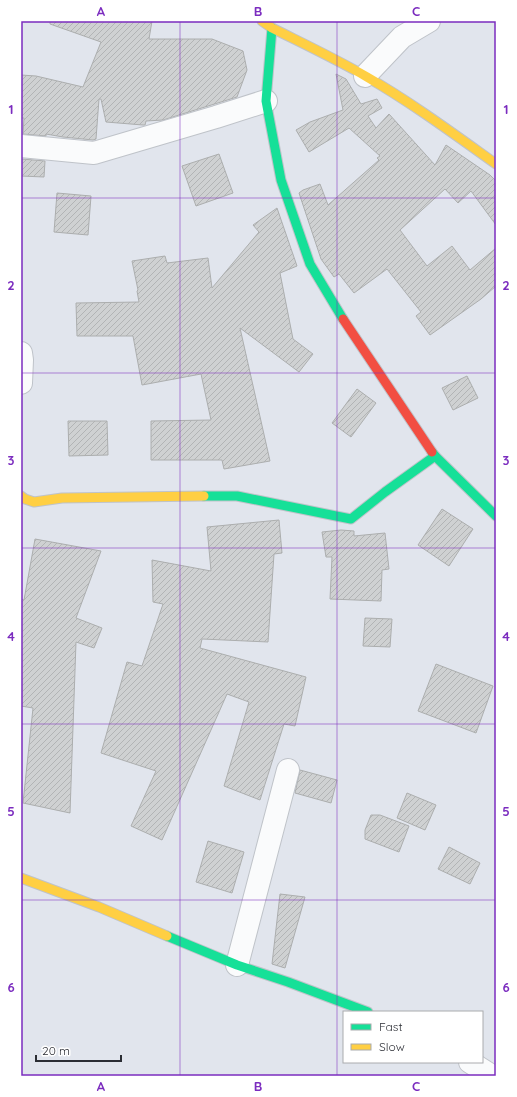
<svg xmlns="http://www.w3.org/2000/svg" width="517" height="1097" viewBox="0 0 517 1097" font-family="Quicksand,sans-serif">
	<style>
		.building { fill: url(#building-hatch); stroke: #acaeae }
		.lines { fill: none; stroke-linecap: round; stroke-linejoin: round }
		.street-casing { stroke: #bfc3c9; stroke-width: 24 }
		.fast-casing { stroke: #bfc3c9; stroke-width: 11 }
		.slow-casing { stroke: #bfc3c9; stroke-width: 11 }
		.jam-casing { stroke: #bfc3c9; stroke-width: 11 }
		.street { stroke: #fafbfc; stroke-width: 22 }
		.fast { stroke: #16e098; stroke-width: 9 }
		.slow { stroke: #ffcf43; stroke-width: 9 }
		.jam { stroke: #f24e42; stroke-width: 9 }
		.grid { fill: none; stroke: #7b2cbf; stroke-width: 1; stroke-opacity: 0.55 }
		.neatline { fill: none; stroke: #7b2cbf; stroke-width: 1.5 }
		.grid-label { font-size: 13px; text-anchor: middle; font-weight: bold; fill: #7b2cbf }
	</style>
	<defs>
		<pattern id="building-hatch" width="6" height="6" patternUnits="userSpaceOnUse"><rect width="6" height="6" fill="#cfd1d2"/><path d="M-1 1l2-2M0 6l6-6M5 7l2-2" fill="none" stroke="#b2b4b5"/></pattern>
	</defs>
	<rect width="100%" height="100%" fill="#e1e5ed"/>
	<!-- building -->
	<g class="building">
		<polygon points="50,21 152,21 149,39 212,39 243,51 247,70 237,97 163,120 146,121 145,125 143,125 106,122 101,99 99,99 96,139 93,140 63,137 46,134 46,136 23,134 24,118 21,118 21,75 36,76 83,87 101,42 50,24"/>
		<polygon points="336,74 346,79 361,104 377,99 382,108 368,116 376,128 389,114 435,165 446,145 490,175 496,181 496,225 471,191 458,203 445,189 400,230 427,266 452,246 470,270 496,248 496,286 481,299 430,335 416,316 421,312 387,269 354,293 339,274 334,277 321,259 299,193 303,190 320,184 328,205 379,160 377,158 380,156 349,128 309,152 296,130 310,122 343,110"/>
		<polygon points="219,154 233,193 196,206 182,166"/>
		<polygon points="22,159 45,161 44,177 21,176"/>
		<polygon points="57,193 91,196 88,235 54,232"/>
		<polygon points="277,208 297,266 280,273 293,339 313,354 299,372 240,328 270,461 224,469 222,460 151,460 151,421 211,420 201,374 142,385 133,336 77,336 76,303 139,302 137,291 138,290 132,261 165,256 167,263 208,258 212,288 259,232 253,225"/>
		<polygon points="467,376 478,398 453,410 442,388"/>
		<polygon points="357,389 376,403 351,437 332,423"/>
		<polygon points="68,421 107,421 108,455 69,456"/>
		<polygon points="442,509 473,529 449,566 418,545"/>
		<polygon points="279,520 282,553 274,554 268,642 202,639 200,648 306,677 295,726 284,724 260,800 224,786 249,702 227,694 162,840 131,826 156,771 101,753 127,662 142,666 163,604 153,602 152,560 211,571 207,527"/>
		<polygon points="341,530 354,531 354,536 385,533 389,569 382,570 381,601 330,599 332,557 326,557 322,532"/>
		<polygon points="35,539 101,551 76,618 102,628 94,648 76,642 70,813 23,803 33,708 21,706 21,599 24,600"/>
		<polygon points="365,618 392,619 390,647 363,646"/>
		<polygon points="436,664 493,686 476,733 418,711"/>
		<polygon points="300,770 337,780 331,803 295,793"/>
		<polygon points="407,793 436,805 425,830 397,818"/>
		<polygon points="371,815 380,815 409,826 399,852 365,839 365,830"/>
		<polygon points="208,841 244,852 232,893 196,882"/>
		<polygon points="449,847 480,863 470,884 438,869"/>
		<polygon points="280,894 305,897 285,968 272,964"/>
	</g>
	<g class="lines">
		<!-- street casing -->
		<g class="street-casing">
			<g id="street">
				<polyline points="365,76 402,37 429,21"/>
				<polyline points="21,146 94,153 216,117 266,101"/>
				<polyline points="21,353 22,360 21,383"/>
				<polyline points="237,965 288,770"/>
				<polyline points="470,1062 492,1076"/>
			</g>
		</g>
		<!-- fast casing -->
		<g class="fast-casing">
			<g id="fast">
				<polyline points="272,28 266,101 281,180 310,264 343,319"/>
				<polyline points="432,452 435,456 496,516"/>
				<polyline points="204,496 237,496 351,519 385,492 435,456"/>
				<polyline points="167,936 237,965 288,982 368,1012"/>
			</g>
		</g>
		<!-- slow casing -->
		<g class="slow-casing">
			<g id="slow">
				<path d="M 262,21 L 272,28 C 304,44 336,59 367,77 C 412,103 454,134 496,164"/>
				<polyline points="21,496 25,499 34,502 62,498 204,496"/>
				<polyline points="21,878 99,907 167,936"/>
			</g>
		</g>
		<!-- jam casing -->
		<g class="jam-casing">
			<polyline id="jam" points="343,319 432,452"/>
		</g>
		<!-- street -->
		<use href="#street" class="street"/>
		<!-- fast -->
		<use href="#fast" class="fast"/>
		<!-- slow -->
		<use href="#slow" class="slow"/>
		<!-- jam -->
		<use href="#jam" class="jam"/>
	</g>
	<!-- grid -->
	<path class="grid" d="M 180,21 L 180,1076M 337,21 L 337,1076M 21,198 L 496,198M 21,373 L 496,373M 21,548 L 496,548M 21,724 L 496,724M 21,900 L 496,900"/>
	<!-- border -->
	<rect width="517" height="1097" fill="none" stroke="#ffffff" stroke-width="44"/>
	<!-- legend -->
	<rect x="343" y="1011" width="140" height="52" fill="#ffffff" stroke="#aaabae"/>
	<rect x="351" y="1024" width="20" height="6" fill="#16e098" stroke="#aaabae"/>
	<text x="379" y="1031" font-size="12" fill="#2b2d34">Fast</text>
	<rect x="351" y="1044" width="20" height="6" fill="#ffcf43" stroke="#aaabae"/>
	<text x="379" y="1051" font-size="12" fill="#2b2d34">Slow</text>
	<!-- scale -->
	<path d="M36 1055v6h85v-6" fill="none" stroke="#2b2d34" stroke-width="2"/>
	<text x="42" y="1055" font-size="12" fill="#2b2d34" stroke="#ffffff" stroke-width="3" paint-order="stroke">20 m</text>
	<rect x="22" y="22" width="473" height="1053" class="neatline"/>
	<g class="grid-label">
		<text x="101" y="16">A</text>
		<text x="258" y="16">B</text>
		<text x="416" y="16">C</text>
		<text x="11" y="114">1</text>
		<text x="506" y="114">1</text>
		<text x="11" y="290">2</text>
		<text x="506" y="290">2</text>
		<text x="11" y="465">3</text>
		<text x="506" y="465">3</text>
		<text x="11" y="641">4</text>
		<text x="506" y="641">4</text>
		<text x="11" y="816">5</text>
		<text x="506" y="816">5</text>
		<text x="11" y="992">6</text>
		<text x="506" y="992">6</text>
		<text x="101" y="1091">A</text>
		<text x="258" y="1091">B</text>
		<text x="416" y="1091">C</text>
	</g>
</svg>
